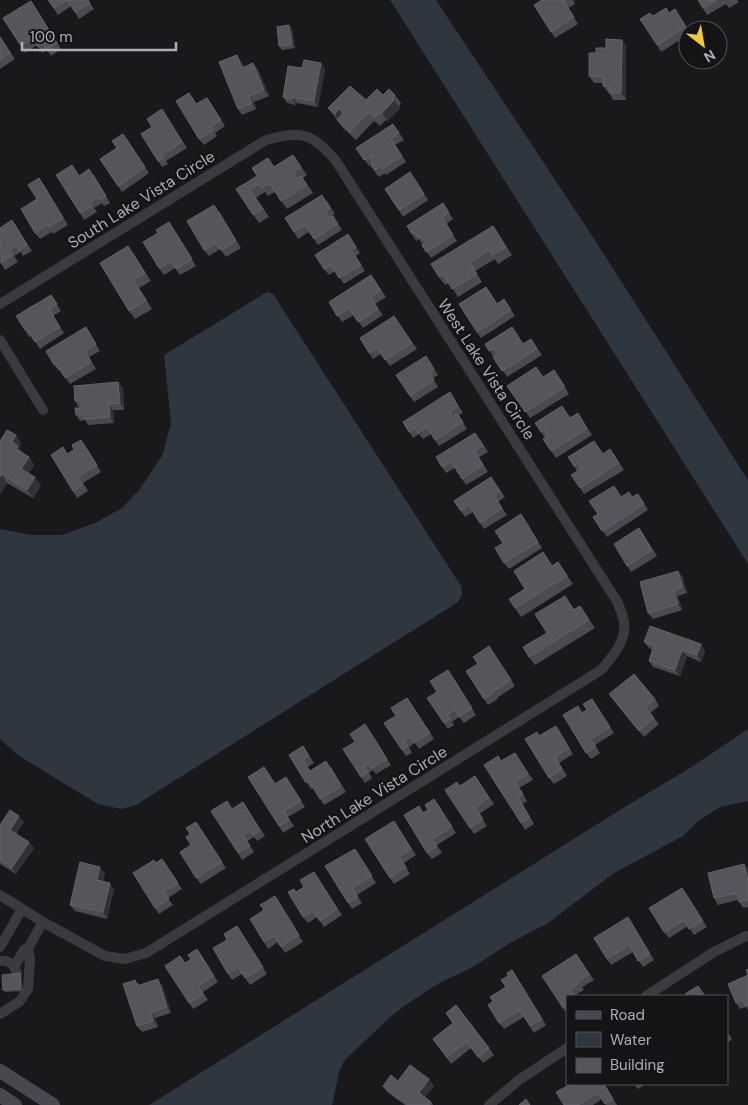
<svg xmlns="http://www.w3.org/2000/svg" width="748" height="1105" viewBox="0 0 748 1105" font-family="'DM Sans',sans-serif">
	<style>
		.water { fill: #2e363f }
		.lines { fill: none; stroke-linecap: round; stroke-linejoin: round }
		.minor { stroke: #3a3a40; stroke-width: 10 }
		.secondary { stroke: #484950; stroke-width: 14 }
		.wall { fill: #4a4a50 }
		.shaded-wall { fill: #323236 }
		.building { fill: #55555c; stroke: #62636a }
		.labels { text-anchor: middle; stroke-width: 5; stroke-linejoin: round; paint-order: stroke }
		.street-label { font-size: 16px; fill: #abaebb; stroke: #141416 }
	</style>
	<rect width="100%" height="100%" fill="#19191b"/>
	<!-- water -->
	<g class="water">
		<polygon points="390,0 436,0 591,234 748,480 748,564"/>
		<polygon points="267,292 273,294 461,586 462,595 458,602 136,805 121,809 98,804 19,756 0,739 0,529 31,535 62,535 95,523 122,508 140,489 162,456 171,424 164,355"/>
		<polygon points="748,729 748,801 720,807 698,821 683,836 614,873 548,923 510,943 471,968 441,982 407,1004 389,1018 344,1061 339,1072 332,1105 149,1105 628,805 690,768"/>
	</g>
	<g class="lines">
		<!-- minor -->
		<g class="minor">
			<path d="M 0,304 L 266,140 C 301,130 312,133 336,161 L 618,603 C 620,609 623,615 624,622 C 627,641 612,657 601,670 L 146,953 L 125,959 L 105,956 L 43,922 L 0,895"/>
			<polyline points="0,340 43,410"/>
			<polyline points="0,947 22,909"/>
			<path d="M 0,961 C 9,960 15,965 17,974"/>
			<polyline points="14,967 24,950 28,948"/>
			<polyline points="646,996 714,952 746,936 748,936"/>
			<polyline points="0,1014 19,1002 28,989 30,959 28,948 43,922"/>
			<polyline points="489,1105 519,1080 567,1048"/>
		</g>
		<!-- secondary -->
		<g class="secondary">
			<polyline points="0,1071 53,1105"/>
			<polyline points="0,1095 15,1105"/>
		</g>
	</g>
	<!-- wall -->
	<g class="wall">
		<polygon points="48,0 88,0 94,9 79,19 71,6 58,15"/>
		<polygon points="542,0 573,0 575,4 568,8 578,24 555,38 551,32"/>
		<polygon points="698,0 737,0 739,2 729,8 726,4 707,15"/>
		<polygon points="35,7 61,49 51,56 47,50 42,53 37,45 25,53 21,46"/>
		<polygon points="669,13 679,16 688,30 688,35 661,52 657,45 653,16"/>
		<polygon points="289,25 292,29 295,48 282,50 279,46"/>
		<polygon points="0,36 15,59 0,69"/>
		<polygon points="622,40 626,46 626,100 613,100 609,92 608,92 603,86 603,83 594,83 589,76 596,53"/>
		<polygon points="241,61 244,67 258,69 269,96 254,102 256,109 242,115 238,109"/>
		<polygon points="302,68 325,69 318,107 297,103 296,105 287,103 283,97"/>
		<polygon points="383,95 395,95 401,103 399,106 400,108 388,121 386,120 380,126 374,121 356,140 343,128 328,108 366,100"/>
		<polygon points="197,104 211,104 225,126 215,133 217,136 204,145 199,139"/>
		<polygon points="162,109 187,148 166,161 168,164 162,167 158,161 152,127"/>
		<polygon points="393,124 404,140 395,145 406,162 386,175 385,173 379,177 377,175 371,166 372,164 369,166 356,148"/>
		<polygon points="123,134 149,173 122,192 100,159 117,148"/>
		<polygon points="293,155 307,175 303,178 313,193 287,209 275,192 268,196 265,192 256,198 269,217 259,223 236,189"/>
		<polygon points="410,172 428,200 403,217 385,189"/>
		<polygon points="94,175 110,203 104,206 102,203 94,208 97,212 84,220 80,213"/>
		<polygon points="44,185 68,225 53,234 52,232 40,239 35,233 37,199"/>
		<polygon points="327,201 335,214 329,218 333,216 342,230 318,245 309,232 298,239 294,232"/>
		<polygon points="443,203 453,219 446,224 457,241 431,258 422,245 423,245 419,239 416,241 407,226"/>
		<polygon points="219,211 241,248 226,257 220,249 209,256 204,250"/>
		<polygon points="12,220 32,251 23,256 21,252 14,256 18,262 5,270 0,262"/>
		<polygon points="169,222 196,266 180,275 175,268 164,275 159,268 158,233"/>
		<polygon points="493,226 512,255 498,264 495,259 475,271 482,282 458,297 449,283 445,285 439,277"/>
		<polygon points="348,234 360,253 356,256 365,271 344,284 335,271 329,275 324,269"/>
		<polygon points="128,246 151,281 139,288 152,309 135,319 129,311"/>
		<polygon points="371,275 386,297 375,304 383,315 363,328 354,315 342,322 329,302"/>
		<polygon points="51,295 61,311 53,316 64,333 40,349 31,336 29,337 25,330"/>
		<polygon points="504,299 515,316 481,338 477,332 497,304"/>
		<polygon points="394,316 417,349 390,366 381,354 373,359 369,353"/>
		<polygon points="90,334 100,351 89,357 96,369 70,384 60,370 59,371 54,365"/>
		<polygon points="531,339 542,355 507,377 485,344 523,344"/>
		<polygon points="426,356 438,375 433,378 438,387 414,402 410,396"/>
		<polygon points="558,376 569,394 530,418 507,386 543,377"/>
		<polygon points="118,382 123,388 124,410 113,410 114,423 88,425 85,420 80,421 76,415 79,408 75,401"/>
		<polygon points="454,399 463,413 459,415 467,429 439,446 431,434 423,439 419,434 413,438 409,432"/>
		<polygon points="578,413 592,435 556,458 543,439 545,438 535,423 570,418"/>
		<polygon points="16,435 21,444 19,448 23,453 29,457 34,465 29,473 41,485 33,498 7,483 1,493 0,493 0,441"/>
		<polygon points="480,439 488,452 479,457 488,472 466,485 455,468 446,473 442,467"/>
		<polygon points="81,440 101,472 83,483 88,491 77,498 73,491 68,454 74,450"/>
		<polygon points="610,449 624,470 584,494 580,488 577,471 568,457 603,454"/>
		<polygon points="491,477 505,497 498,502 507,515 484,529 473,512 465,517 454,501"/>
		<polygon points="622,497 632,497 642,500 648,510 607,537 593,517"/>
		<polygon points="525,521 542,548 509,569 504,563 503,543"/>
		<polygon points="639,528 657,556 631,572 627,566"/>
		<polygon points="558,562 573,584 521,617 509,599 525,589 552,566"/>
		<polygon points="678,571 683,577 687,593 678,596 682,610 653,619 648,613"/>
		<polygon points="580,606 595,628 535,665 529,657 547,633 574,609"/>
		<polygon points="644,642 701,644 705,651 701,662 687,656 680,676 653,667 649,661 653,650 649,648"/>
		<polygon points="489,646 515,686 497,698 498,699 488,705 466,671 478,664"/>
		<polygon points="452,676 476,715 464,723 459,717 452,722 454,725 448,729 444,723 437,692"/>
		<polygon points="609,694 655,699 659,706 650,713 659,724 644,737"/>
		<polygon points="407,698 434,739 419,749 415,743 409,747 412,753 406,756 384,723 396,716"/>
		<polygon points="592,699 614,733 595,745 600,753 591,759 586,753 582,712 587,710"/>
		<polygon points="365,724 391,765 376,774 373,770 369,773 372,778 365,783 361,777 355,742"/>
		<polygon points="556,726 573,754 559,763 567,776 554,784 549,778 540,736"/>
		<polygon points="303,746 314,763 307,767 310,771 331,767 346,792 324,805 313,788 311,789 289,755"/>
		<polygon points="519,759 533,780 519,788 527,801 522,804 534,824 525,830 521,823 502,761"/>
		<polygon points="269,774 275,784 286,777 305,807 288,817 294,826 283,833 279,826"/>
		<polygon points="475,776 494,804 479,814 487,826 474,834 445,790 460,786"/>
		<polygon points="439,806 456,833 437,845 442,853 432,859 427,853 423,813"/>
		<polygon points="232,809 247,809 265,836 257,841 254,837 247,841 254,852 242,860 238,853"/>
		<polygon points="394,821 416,855 404,863 410,874 394,884 390,878"/>
		<polygon points="24,822 16,834 34,848 16,874 0,864 0,825"/>
		<polygon points="196,822 226,868 201,884 196,878 191,845 190,834"/>
		<polygon points="359,855 376,883 357,895 362,903 352,909 348,903"/>
		<polygon points="162,859 182,889 168,898 173,905 159,914 155,908 156,863"/>
		<polygon points="748,869 748,907 743,908 738,900 718,905 714,898"/>
		<polygon points="105,873 103,881 114,889 107,919 75,911 70,905"/>
		<polygon points="318,878 342,915 324,927 317,917 308,923 303,917 296,892"/>
		<polygon points="686,894 707,927 694,935 688,926 669,938 664,932"/>
		<polygon points="275,896 303,942 285,953 278,942 268,949 264,942 264,910"/>
		<polygon points="632,924 654,960 643,967 633,952 611,965 607,959"/>
		<polygon points="237,926 267,974 250,985 242,974 232,980 228,974 227,940"/>
		<polygon points="576,954 594,980 582,987 584,990 575,995 567,996 567,1014 563,1008"/>
		<polygon points="201,956 218,982 203,992 208,1000 193,1009 165,966 185,963"/>
		<polygon points="748,969 748,1010 746,1007 740,1009 736,1003 748,975"/>
		<polygon points="512,970 546,1025 534,1033 524,1017 504,1029 499,1023 493,1001 506,987 508,976"/>
		<polygon points="21,975 23,991 5,992 3,990"/>
		<polygon points="135,980 139,985 162,985 171,1013 155,1018 158,1027 142,1032 137,1026"/>
		<polygon points="453,1023 489,1048 494,1055 483,1063 471,1048 451,1064 433,1039"/>
		<polygon points="727,1031 732,1039 727,1043"/>
		<polygon points="398,1081 434,1086 425,1097 431,1102 433,1105 405,1105 387,1092 383,1086"/>
		<polygon points="571,1084 604,1084 617,1105 606,1105 602,1099 593,1105 564,1105"/>
		<polygon points="634,1084 646,1084 638,1089"/>
	</g>
	<!-- shaded-wall -->
	<g class="shaded-wall">
		<polygon points="289,25 292,29 295,48 292,44"/>
		<polygon points="622,40 626,46 626,100 621,93"/>
		<polygon points="237,55 241,61 246,74 242,68"/>
		<polygon points="253,63 258,69 269,96 264,90"/>
		<polygon points="321,63 325,69 318,107 314,101"/>
		<polygon points="249,96 254,102 256,109 252,103"/>
		<polygon points="292,97 297,103 296,105 292,99"/>
		<polygon points="394,100 400,108 388,121 382,113"/>
		<polygon points="339,109 345,118 340,123 335,114"/>
		<polygon points="128,246 134,254 151,281 145,273"/>
		<polygon points="118,382 123,388 124,410 120,403"/>
		<polygon points="109,404 113,410 114,423 110,417"/>
		<polygon points="16,435 21,444 19,448 23,454 22,457 12,442"/>
		<polygon points="29,457 34,465 27,477 21,469"/>
		<polygon points="2,474 7,483 1,493 0,492 0,477"/>
		<polygon points="35,477 41,485 33,498 27,490"/>
		<polygon points="678,571 683,577 687,593 683,587"/>
		<polygon points="674,590 678,596 682,610 678,604"/>
		<polygon points="701,644 705,651 701,662 697,655"/>
		<polygon points="682,650 687,656 680,676 675,670"/>
		<polygon points="19,816 24,822 14,836 10,830"/>
		<polygon points="29,842 34,848 16,874 12,868"/>
		<polygon points="744,864 748,869 748,880"/>
		<polygon points="100,867 105,873 102,886 97,880"/>
		<polygon points="110,883 114,889 107,919 103,912"/>
		<polygon points="20,973 21,975 23,991 21,988"/>
		<polygon points="158,979 162,985 171,1013 167,1007"/>
		<polygon points="151,1012 155,1018 158,1027 153,1021"/>
		<polygon points="429,1079 434,1086 423,1099 419,1093"/>
	</g>
	<!-- building -->
	<g class="building">
		<polygon points="48,0 67,0 54,8"/>
		<polygon points="67,0 88,0 90,3 75,12"/>
		<polygon points="542,0 566,0 564,2 574,17 551,32 534,5"/>
		<polygon points="698,0 717,0 703,8"/>
		<polygon points="31,1 57,43 46,49 43,44 38,47 33,39 21,46 3,18"/>
		<polygon points="666,8 669,13 675,9 686,27 657,45 640,19 650,13 653,16"/>
		<polygon points="289,25 292,44 279,46 277,27"/>
		<polygon points="0,37 10,53 0,60"/>
		<polygon points="606,39 622,40 621,93 609,93 609,86 603,86 603,76 589,76 589,53 596,53 596,48 606,48"/>
		<polygon points="237,55 242,68 253,63 264,90 249,96 252,103 238,109 219,62"/>
		<polygon points="304,60 321,63 314,101 292,97 292,99 283,97 288,66 302,68"/>
		<polygon points="350,86 366,100 377,89 383,95 389,89 395,95 392,98 394,100 382,113 380,112 374,118 368,112 350,132 337,120 343,113 339,109 335,114 328,108"/>
		<polygon points="189,93 196,104 207,98 221,120 211,126 213,130 199,139 176,101"/>
		<polygon points="162,109 182,142 162,155 164,158 158,161 141,134 152,127 147,119"/>
		<polygon points="393,124 399,133 391,139 402,156 382,169 380,167 375,170 371,166 373,163 370,158 373,157 372,155 364,160 356,148"/>
		<polygon points="123,134 145,167 118,186 100,159 117,148 112,141"/>
		<polygon points="293,155 301,167 293,172 297,179 301,176 307,185 281,201 270,183 262,188 259,184 250,190 263,209 253,215 236,189 257,176 252,168 268,158 274,167"/>
		<polygon points="72,165 79,176 89,169 106,196 100,200 98,197 90,202 92,206 80,213 56,175"/>
		<polygon points="410,172 424,194 399,210 385,189"/>
		<polygon points="39,178 63,218 49,227 48,225 35,233 21,209 37,199 28,185"/>
		<polygon points="322,195 330,208 325,212 329,218 333,216 338,224 314,239 305,225 294,232 285,218"/>
		<polygon points="443,203 449,213 442,217 453,235 426,252 422,245 426,243 421,237 418,238 415,233 412,234 407,226"/>
		<polygon points="214,205 236,241 221,250 216,243 204,250 187,221"/>
		<polygon points="12,220 27,245 19,250 16,246 10,250 13,255 1,263 0,228"/>
		<polygon points="169,222 192,259 176,269 171,261 159,268 143,242 158,233 156,230"/>
		<polygon points="493,226 506,247 492,255 489,250 470,262 477,274 452,289 443,274 439,277 431,264"/>
		<polygon points="348,234 356,247 351,250 361,265 339,278 331,265 324,269 315,255"/>
		<polygon points="128,246 145,273 133,280 146,300 129,311 100,263"/>
		<polygon points="371,275 381,291 371,297 378,309 358,322 349,308 337,316 329,302"/>
		<polygon points="486,287 497,304 504,299 511,310 477,332 459,304"/>
		<polygon points="51,295 57,304 49,309 60,327 35,342 27,329 25,330 16,316"/>
		<polygon points="394,316 412,343 385,360 377,347 369,353 360,338"/>
		<polygon points="86,327 96,344 85,351 91,362 65,378 56,363 54,365 46,351"/>
		<polygon points="512,327 523,344 531,339 537,349 502,371 493,357 498,354 494,348 489,351 485,344"/>
		<polygon points="426,356 434,369 429,372 434,380 410,396 396,375"/>
		<polygon points="536,367 543,377 554,370 565,387 525,412 507,386"/>
		<polygon points="118,382 120,403 109,404 110,417 84,419 84,414 76,415 75,408 82,408 81,401 75,401 74,386"/>
		<polygon points="450,392 458,406 450,412 452,417 457,414 463,422 435,440 427,427 418,433 415,428 409,432 403,422"/>
		<polygon points="562,406 570,418 578,413 587,429 551,451 543,439 548,436 544,430 541,432 535,423"/>
		<polygon points="7,430 16,435 12,442 18,446 16,449 29,457 21,469 35,477 27,490 2,474 0,477 0,441"/>
		<polygon points="475,433 483,446 474,451 483,465 462,479 451,461 442,467 436,457"/>
		<polygon points="81,440 97,465 78,477 83,485 73,491 51,455 63,447 67,454 74,450 72,445"/>
		<polygon points="594,441 603,454 610,449 619,463 580,488 571,475 581,469 577,463 574,466 568,457"/>
		<polygon points="491,477 500,491 494,495 502,508 480,523 469,505 461,511 454,501"/>
		<polygon points="614,486 621,497 629,492 632,497 638,494 644,504 602,531 593,517 598,514 589,501"/>
		<polygon points="521,514 538,542 504,563 495,548 503,543 495,531"/>
		<polygon points="639,528 652,550 627,566 614,544"/>
		<polygon points="543,552 552,566 558,562 567,576 515,608 509,599 525,589 514,571"/>
		<polygon points="678,571 683,587 674,590 678,604 648,613 640,582"/>
		<polygon points="565,596 574,610 580,606 589,620 529,657 523,647 547,633 535,614"/>
		<polygon points="650,626 701,644 697,655 682,650 675,670 649,661 654,645 644,642"/>
		<polygon points="489,646 511,680 492,692 493,693 484,699 466,671 478,664 473,657"/>
		<polygon points="448,670 472,708 459,717 455,710 447,715 450,719 444,723 427,698 437,692 430,681"/>
		<polygon points="634,674 655,699 645,707 654,718 639,731 609,694"/>
		<polygon points="407,698 430,733 414,743 410,737 404,741 408,746 402,750 384,723 396,716 391,708"/>
		<polygon points="592,699 610,727 591,739 596,747 586,753 563,715 578,706 582,713 587,710 583,704"/>
		<polygon points="365,724 387,759 372,768 369,764 364,766 368,772 361,777 343,749 355,742 350,734"/>
		<polygon points="556,726 569,748 555,757 562,769 549,778 525,739 537,732 539,736"/>
		<polygon points="303,746 309,756 303,760 310,771 326,761 341,786 320,799 309,781 306,783 289,755"/>
		<polygon points="515,753 528,774 515,782 523,794 518,797 530,818 521,823 484,765 498,756 501,761"/>
		<polygon points="264,767 275,784 286,777 301,801 284,811 289,820 279,826 248,777"/>
		<polygon points="475,776 489,798 475,807 483,819 470,828 445,790 457,782 460,786"/>
		<polygon points="434,799 452,827 432,839 437,846 427,853 404,815 419,806 423,813 428,810 425,805"/>
		<polygon points="227,801 232,809 243,802 260,830 253,835 250,831 243,835 250,846 238,853 211,811"/>
		<polygon points="10,810 19,816 10,830 29,842 12,868 0,860 0,825"/>
		<polygon points="394,821 411,849 399,857 406,867 390,878 365,839"/>
		<polygon points="196,822 222,862 196,878 180,852 191,845 186,837 190,834 186,828"/>
		<polygon points="355,849 372,876 352,888 358,897 348,903 325,866"/>
		<polygon points="162,859 178,883 164,892 169,899 155,908 133,873 154,860 156,863"/>
		<polygon points="80,862 100,867 97,880 110,883 103,912 70,905"/>
		<polygon points="744,864 748,880 748,900 739,902 737,893 714,898 708,873"/>
		<polygon points="314,872 337,909 320,921 313,911 303,917 288,892 294,889 296,892 304,887 300,880"/>
		<polygon points="682,888 703,921 689,929 684,920 664,932 649,908"/>
		<polygon points="275,896 299,935 281,947 274,936 264,942 250,919 264,910 260,905"/>
		<polygon points="628,917 650,954 638,961 629,945 607,959 594,938"/>
		<polygon points="237,926 263,967 245,978 238,967 228,974 213,948 227,940 224,934"/>
		<polygon points="197,949 214,976 198,986 203,994 189,1003 165,966 180,956 185,963 191,959 188,955"/>
		<polygon points="576,954 589,974 578,981 579,983 570,989 575,996 567,996 567,1006 563,1008 542,976"/>
		<polygon points="748,969 748,1004 745,1006 742,1000 736,1003 728,984 748,975 746,970"/>
		<polygon points="512,970 542,1019 530,1026 520,1010 499,1023 488,1005 493,1001 490,997 506,987 501,980 508,976 507,973"/>
		<polygon points="20,973 21,988 3,990 2,975"/>
		<polygon points="158,979 167,1007 151,1012 153,1021 137,1026 123,984 135,980 137,986"/>
		<polygon points="698,986 705,996 687,996 685,994"/>
		<polygon points="456,1005 489,1048 478,1057 467,1042 447,1057 433,1039 453,1023 446,1013"/>
		<polygon points="410,1065 429,1079 419,1093 431,1102 429,1105 408,1105 383,1086 391,1075 398,1081"/>
		<polygon points="571,1084 604,1084 613,1099 605,1104 598,1093 578,1105 564,1105 556,1092"/>
		<polygon points="526,1099 530,1105 519,1105"/>
	</g>
	<g class="labels">
		<!-- street labels -->
		<g class="street-label">
			<text transform="translate(141 199) rotate(-32)" y="6">South Lake Vista Circle</text>
			<text transform="translate(487 369) rotate(57)" y="6">West Lake Vista Circle</text>
			<text transform="translate(374 794) rotate(-32)" y="6">North Lake Vista Circle</text>
		</g>
	</g>
	<!-- legend -->
	<rect x="566" y="995" width="162" height="90" fill="#141416" stroke="#505258"/>
	<rect x="576" y="1011" width="25" height="8" fill="#484950" stroke="#505258"/>
	<text x="610" y="1020" font-size="15" fill="#abaebb">Road</text>
	<rect x="576" y="1032" width="25" height="15" fill="#2e363f" stroke="#505258"/>
	<text x="610" y="1045" font-size="15" fill="#abaebb">Water</text>
	<rect x="576" y="1058" width="25" height="15" fill="#55555c" stroke="#505258"/>
	<text x="610" y="1070" font-size="15" fill="#abaebb">Building</text>
	<!-- north arrow -->
	<g transform="translate(703 45) rotate(149)"><circle r="24" fill="#141416" stroke="#505258"/>
	<path d="M0-4L9 19L0 12L-9 19Z" fill="#f2c73a"/>
	<text y="-8" font-size="14" font-weight="bold" text-anchor="middle" fill="#abaebb">N</text>
	</g>
	<!-- scale -->
	<path d="M22 42v8h154v-8" fill="none" stroke="#abaebb" stroke-width="2.5"/>
	<text x="30" y="42" font-size="15" fill="#abaebb" stroke="#141416" stroke-width="4" paint-order="stroke">100 m</text>
</svg>
